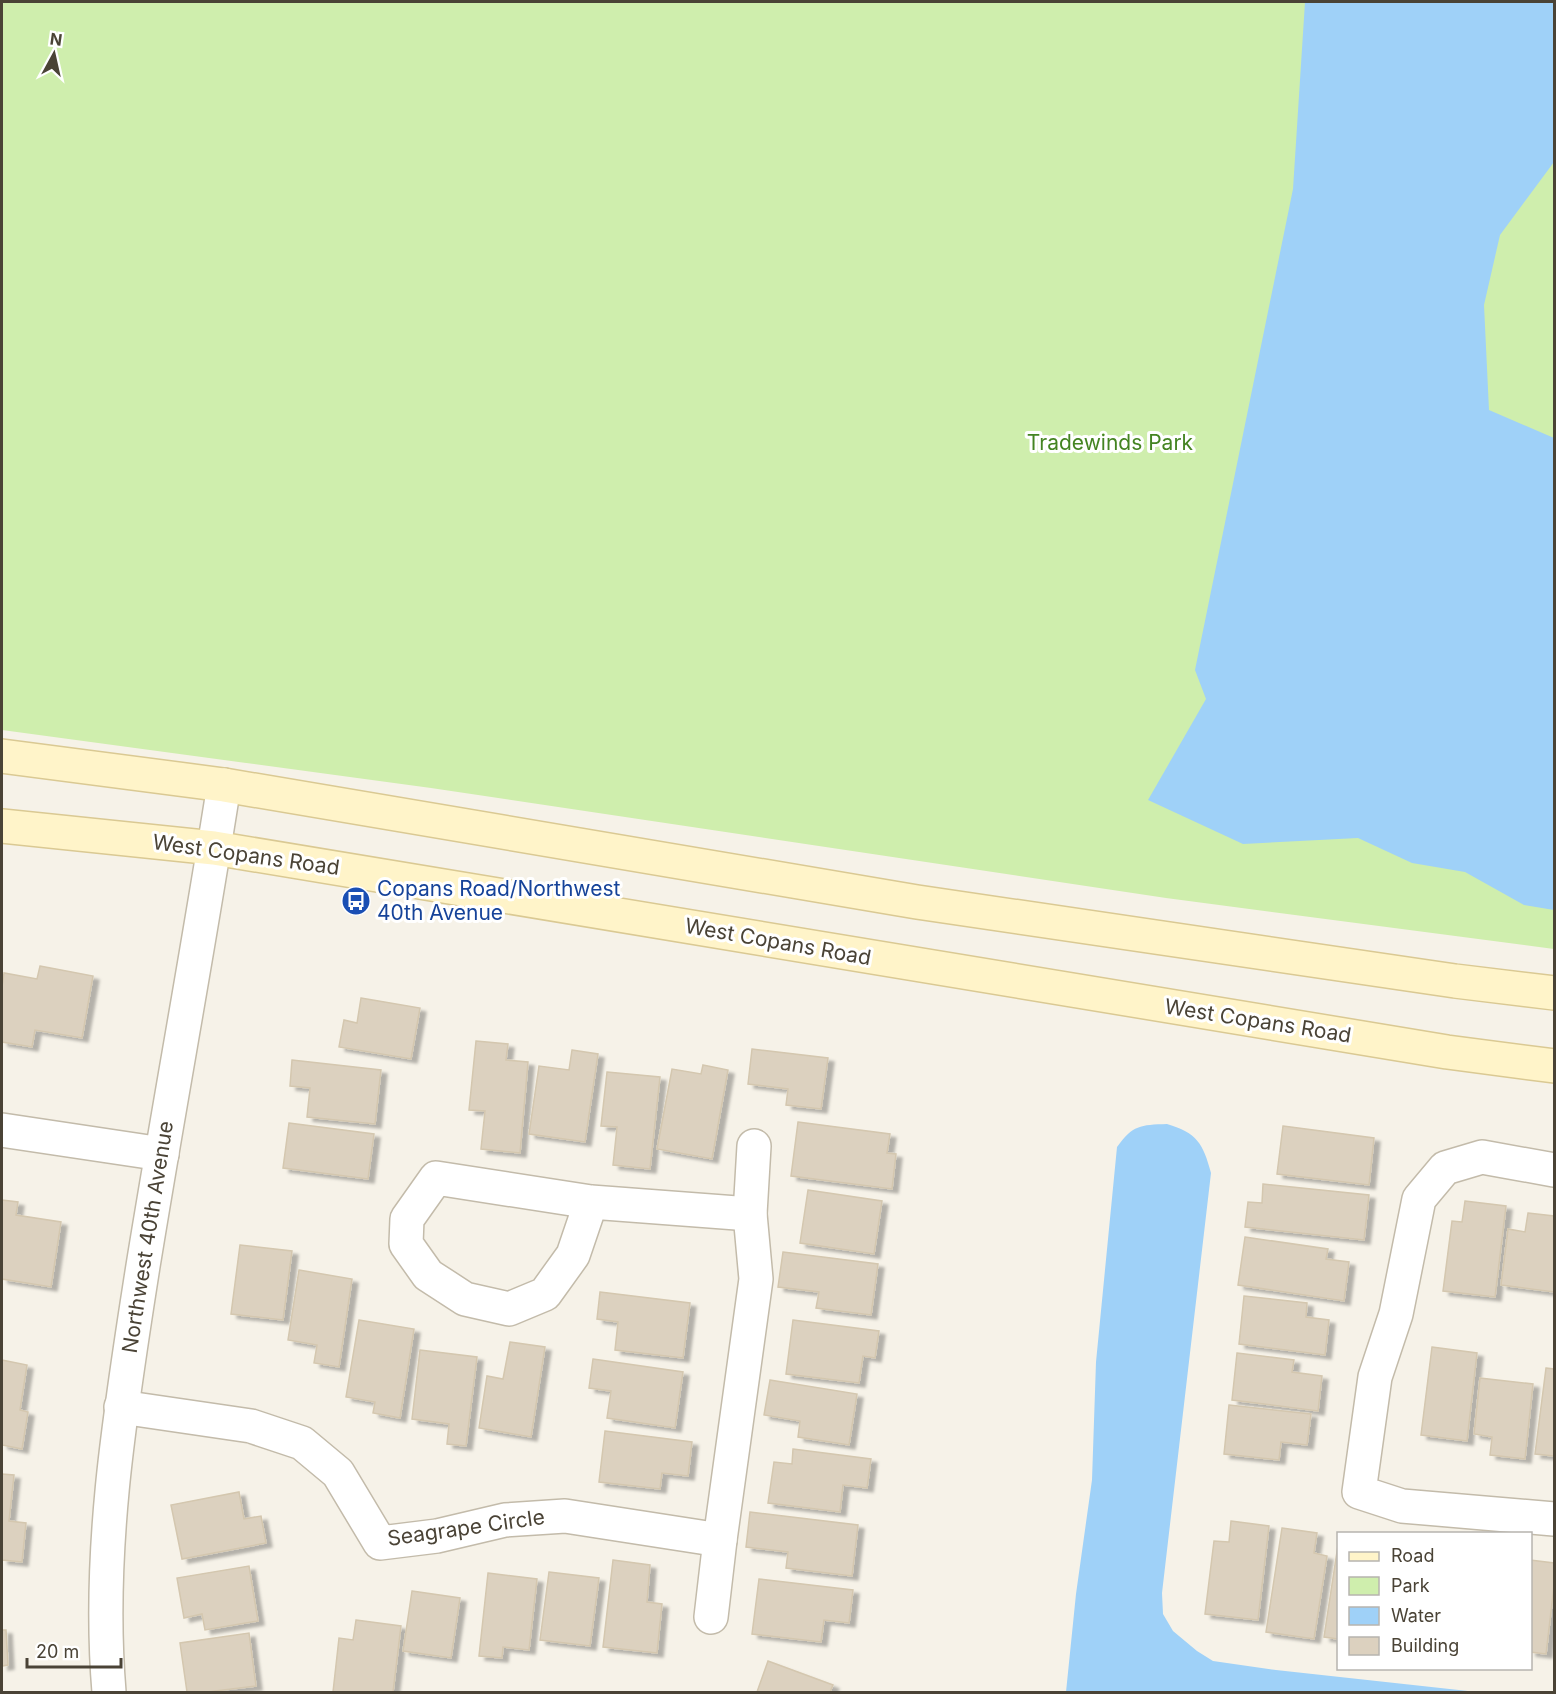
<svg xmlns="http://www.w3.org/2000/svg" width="1556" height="1694" viewBox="0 0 1556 1694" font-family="Inter,sans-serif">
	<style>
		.green { fill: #cfeead }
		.water { fill: #9fd1f8 }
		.building { fill: #dcd1bf; stroke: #d4c7af; stroke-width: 1.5; filter: url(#shadow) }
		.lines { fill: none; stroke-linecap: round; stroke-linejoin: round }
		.minor-casing { stroke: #c3bbaa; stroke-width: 36 }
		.secondary-casing { stroke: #dac993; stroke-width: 36 }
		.minor { stroke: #fff; stroke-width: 33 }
		.secondary { stroke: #fff4c9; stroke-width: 33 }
		.labels { text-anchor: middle; stroke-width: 6; stroke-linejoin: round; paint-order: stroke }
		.park-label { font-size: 21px; fill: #448422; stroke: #fff }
		.street-label { font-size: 21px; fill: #4a4336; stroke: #fff }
		.transit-label { font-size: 21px; fill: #164399; stroke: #fff; text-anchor: start }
	</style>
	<defs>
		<filter id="shadow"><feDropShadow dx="6" dy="4" stdDeviation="1.5" flood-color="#0004"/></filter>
	</defs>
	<rect width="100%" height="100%" fill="#f6f2e8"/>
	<!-- green -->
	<polygon class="green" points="2,2 1554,2 1554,949 1166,898 431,788 2,730"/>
	<!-- water -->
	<g class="water">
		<polygon points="1305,2 1554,2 1554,162 1500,235 1484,305 1489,410 1554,438 1554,910 1524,905 1465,872 1412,863 1358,838 1243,844 1148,800 1206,699 1195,670 1293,189"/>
		<path d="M 1167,1124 C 1197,1133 1203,1143 1211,1173 L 1162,1593 L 1163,1614 L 1173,1631 L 1197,1651 L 1213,1661 L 1276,1670 L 1477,1692 L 1066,1692 L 1076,1594 L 1092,1480 L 1096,1362 L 1117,1147 C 1133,1125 1140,1125 1167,1124 Z"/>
	</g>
	<!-- building -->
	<g class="building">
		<polygon points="40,966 93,976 82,1038 35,1030 32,1047 2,1042 2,987 4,973 37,979"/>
		<polygon points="361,998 420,1008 411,1059 339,1047 344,1020 357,1023"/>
		<polygon points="476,1041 508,1044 506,1060 528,1062 520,1153 481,1149 485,1111 469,1110"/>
		<polygon points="752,1049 828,1058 821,1109 786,1105 788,1089 748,1084"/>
		<polygon points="572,1050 598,1054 585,1142 529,1134 539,1066 569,1070"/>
		<polygon points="292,1060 381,1070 375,1124 307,1117 310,1088 290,1086"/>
		<polygon points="703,1065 728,1070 712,1159 657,1149 672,1069 701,1074"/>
		<polygon points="607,1072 660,1077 650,1169 613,1165 617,1127 601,1126"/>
		<polygon points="798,1122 890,1134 887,1153 896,1154 892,1189 791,1176"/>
		<polygon points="289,1123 374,1134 368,1179 283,1168"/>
		<polygon points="1283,1126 1374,1138 1369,1185 1277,1174"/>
		<polygon points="1263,1184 1369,1195 1364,1240 1245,1227 1248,1202 1262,1203"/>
		<polygon points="808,1190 882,1201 874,1254 800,1243"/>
		<polygon points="2,1200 18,1202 16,1215 61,1222 51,1287 2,1279"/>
		<polygon points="1465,1201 1506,1206 1495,1297 1443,1291 1452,1221 1462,1222"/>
		<polygon points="1528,1213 1554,1216 1554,1292 1501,1285 1508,1229 1525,1232"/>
		<polygon points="1245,1237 1328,1249 1326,1259 1349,1262 1344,1301 1238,1285"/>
		<polygon points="240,1245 292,1251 283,1320 231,1314"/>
		<polygon points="783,1252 878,1264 871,1315 816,1308 819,1292 778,1287"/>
		<polygon points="299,1270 352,1279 339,1367 314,1363 317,1345 288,1340"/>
		<polygon points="600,1292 690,1303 683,1358 615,1350 618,1322 597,1319"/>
		<polygon points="1244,1296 1307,1303 1306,1317 1329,1320 1325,1355 1239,1344"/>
		<polygon points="359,1320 414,1329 400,1418 373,1413 375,1402 346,1397"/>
		<polygon points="793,1320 879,1331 875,1358 863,1356 859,1383 786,1374"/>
		<polygon points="510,1342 545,1347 531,1437 479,1428 487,1376 503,1379"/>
		<polygon points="1432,1347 1477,1353 1467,1441 1421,1435"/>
		<polygon points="420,1350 477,1357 466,1446 447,1444 449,1424 412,1419"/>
		<polygon points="1237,1353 1294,1360 1292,1372 1322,1376 1318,1411 1232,1400"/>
		<polygon points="593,1359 683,1372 675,1428 607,1418 611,1391 589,1388"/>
		<polygon points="2,1360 27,1365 20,1410 28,1412 22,1449 2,1445"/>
		<polygon points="1546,1368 1554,1369 1554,1456 1535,1454"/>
		<polygon points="1480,1378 1533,1384 1525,1459 1490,1455 1492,1437 1474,1434"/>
		<polygon points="770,1380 857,1394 849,1445 798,1437 800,1421 764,1415"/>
		<polygon points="1229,1405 1311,1414 1307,1445 1281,1442 1279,1460 1224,1454"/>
		<polygon points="605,1431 692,1442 688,1476 662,1473 660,1489 599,1482"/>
		<polygon points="793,1449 871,1459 867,1488 843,1485 840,1512 768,1503 774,1462 792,1464"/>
		<polygon points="2,1474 14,1475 9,1521 26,1523 22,1562 2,1560"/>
		<polygon points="239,1492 244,1519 261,1516 266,1543 182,1559 171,1505"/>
		<polygon points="750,1512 858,1525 852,1576 786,1568 788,1552 746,1547"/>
		<polygon points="1231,1521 1269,1526 1258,1620 1205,1614 1214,1541 1229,1542"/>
		<polygon points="1282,1528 1317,1533 1314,1553 1327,1556 1314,1639 1266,1632"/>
		<polygon points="1338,1545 1338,1639 1324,1637"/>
		<polygon points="613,1560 650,1565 647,1602 662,1604 657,1653 603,1647"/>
		<polygon points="1530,1560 1554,1563 1554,1586 1546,1654 1530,1652"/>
		<polygon points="249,1566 258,1621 205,1630 202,1614 184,1618 177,1578"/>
		<polygon points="549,1572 599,1578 590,1646 540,1640"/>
		<polygon points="488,1573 537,1579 529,1650 503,1647 502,1658 479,1656"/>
		<polygon points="759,1579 853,1590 849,1623 824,1620 821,1642 752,1634"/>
		<polygon points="412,1591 460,1598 451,1658 403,1651"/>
		<polygon points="356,1620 401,1626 393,1692 333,1692 339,1638 353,1640"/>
		<polygon points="2,1630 6,1630 8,1665 2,1666"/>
		<polygon points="249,1633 256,1686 207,1692 187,1692 180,1643"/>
		<polygon points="768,1661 833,1685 830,1692 757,1692"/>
	</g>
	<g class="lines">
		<!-- minor casing -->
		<g class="minor-casing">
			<g id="minor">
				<polyline points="2,1130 162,1154"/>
				<polyline points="1554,1170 1482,1157 1445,1168 1419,1199 1396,1314 1375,1377 1359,1492 1402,1506 1554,1519"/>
				<polyline points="591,1202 573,1255 545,1294 509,1309 465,1299 428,1275 406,1244 407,1219 436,1178 591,1202 750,1214"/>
				<polyline points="121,1407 251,1426 302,1443 338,1473 380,1543 437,1536 505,1520 565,1516 720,1540"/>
				<polyline points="711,1617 720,1540 756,1279 750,1214 754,1146"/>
				<path d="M 109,1692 C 97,1550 121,1407 143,1266 C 169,1106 199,945 224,785"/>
			</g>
		</g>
		<!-- secondary casing -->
		<g class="secondary-casing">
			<g id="secondary">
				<polyline points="2,756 224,785 917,902 1455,981 1554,993"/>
				<polyline points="2,826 214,848 1447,1052 1554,1066"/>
			</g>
		</g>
		<!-- minor -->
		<use href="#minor" class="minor"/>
		<!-- secondary -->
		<use href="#secondary" class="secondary"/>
	</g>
	<!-- icons -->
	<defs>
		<g id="bus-disc" transform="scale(1.5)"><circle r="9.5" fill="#1a4fb4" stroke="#fff"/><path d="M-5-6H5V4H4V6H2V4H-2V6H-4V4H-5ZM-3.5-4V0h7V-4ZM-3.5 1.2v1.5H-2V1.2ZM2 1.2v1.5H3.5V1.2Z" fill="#fff"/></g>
	</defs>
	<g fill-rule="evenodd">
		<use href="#bus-disc" x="356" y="901"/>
	</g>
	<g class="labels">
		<!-- park labels -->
		<g class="park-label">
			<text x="1110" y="450">Tradewinds Park</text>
		</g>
		<!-- street labels -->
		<g class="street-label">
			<text transform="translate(246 855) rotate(8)" y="7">West Copans Road</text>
			<text transform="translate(778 942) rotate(10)" y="7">West Copans Road</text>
			<text transform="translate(1258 1021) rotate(9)" y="7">West Copans Road</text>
			<text transform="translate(148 1237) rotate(-81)" y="7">Northwest 40th Avenue</text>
			<text transform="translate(466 1528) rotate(-8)" y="7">Seagrape Circle</text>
		</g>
		<!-- transit labels -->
		<g class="transit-label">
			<text x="377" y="896">Copans Road/Northwest<tspan x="377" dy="24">40th Avenue</tspan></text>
		</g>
	</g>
	<!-- border -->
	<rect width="1556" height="1694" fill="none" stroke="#4a4336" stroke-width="6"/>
	<!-- legend -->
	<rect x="1337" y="1532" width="195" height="138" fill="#ffffff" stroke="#b7b4af" stroke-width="1.5"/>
	<rect x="1349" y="1552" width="30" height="9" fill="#fff4c9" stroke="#b7b4af" stroke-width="1.5"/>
	<text x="1391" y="1562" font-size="18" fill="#4a4336">Road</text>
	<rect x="1349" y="1577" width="30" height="18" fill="#cfeead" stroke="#b7b4af" stroke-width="1.5"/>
	<text x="1391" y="1592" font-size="18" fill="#4a4336">Park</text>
	<rect x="1349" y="1607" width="30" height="18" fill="#9fd1f8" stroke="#b7b4af" stroke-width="1.5"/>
	<text x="1391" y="1622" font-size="18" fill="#4a4336">Water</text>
	<rect x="1349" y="1637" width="30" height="18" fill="#dcd1bf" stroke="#b7b4af" stroke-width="1.5"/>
	<text x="1391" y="1652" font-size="18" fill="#4a4336">Building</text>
	<!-- north arrow -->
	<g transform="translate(54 54) rotate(8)" stroke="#ffffff" stroke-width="4.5" paint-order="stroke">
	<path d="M0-4.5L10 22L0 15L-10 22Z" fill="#4a4336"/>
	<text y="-9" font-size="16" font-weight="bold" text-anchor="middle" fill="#4a4336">N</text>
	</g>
	<!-- scale -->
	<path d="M27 1658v9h94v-9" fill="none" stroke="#4a4336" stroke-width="3"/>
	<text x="36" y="1658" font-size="18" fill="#4a4336" stroke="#ffffff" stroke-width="4.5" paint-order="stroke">20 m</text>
</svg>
